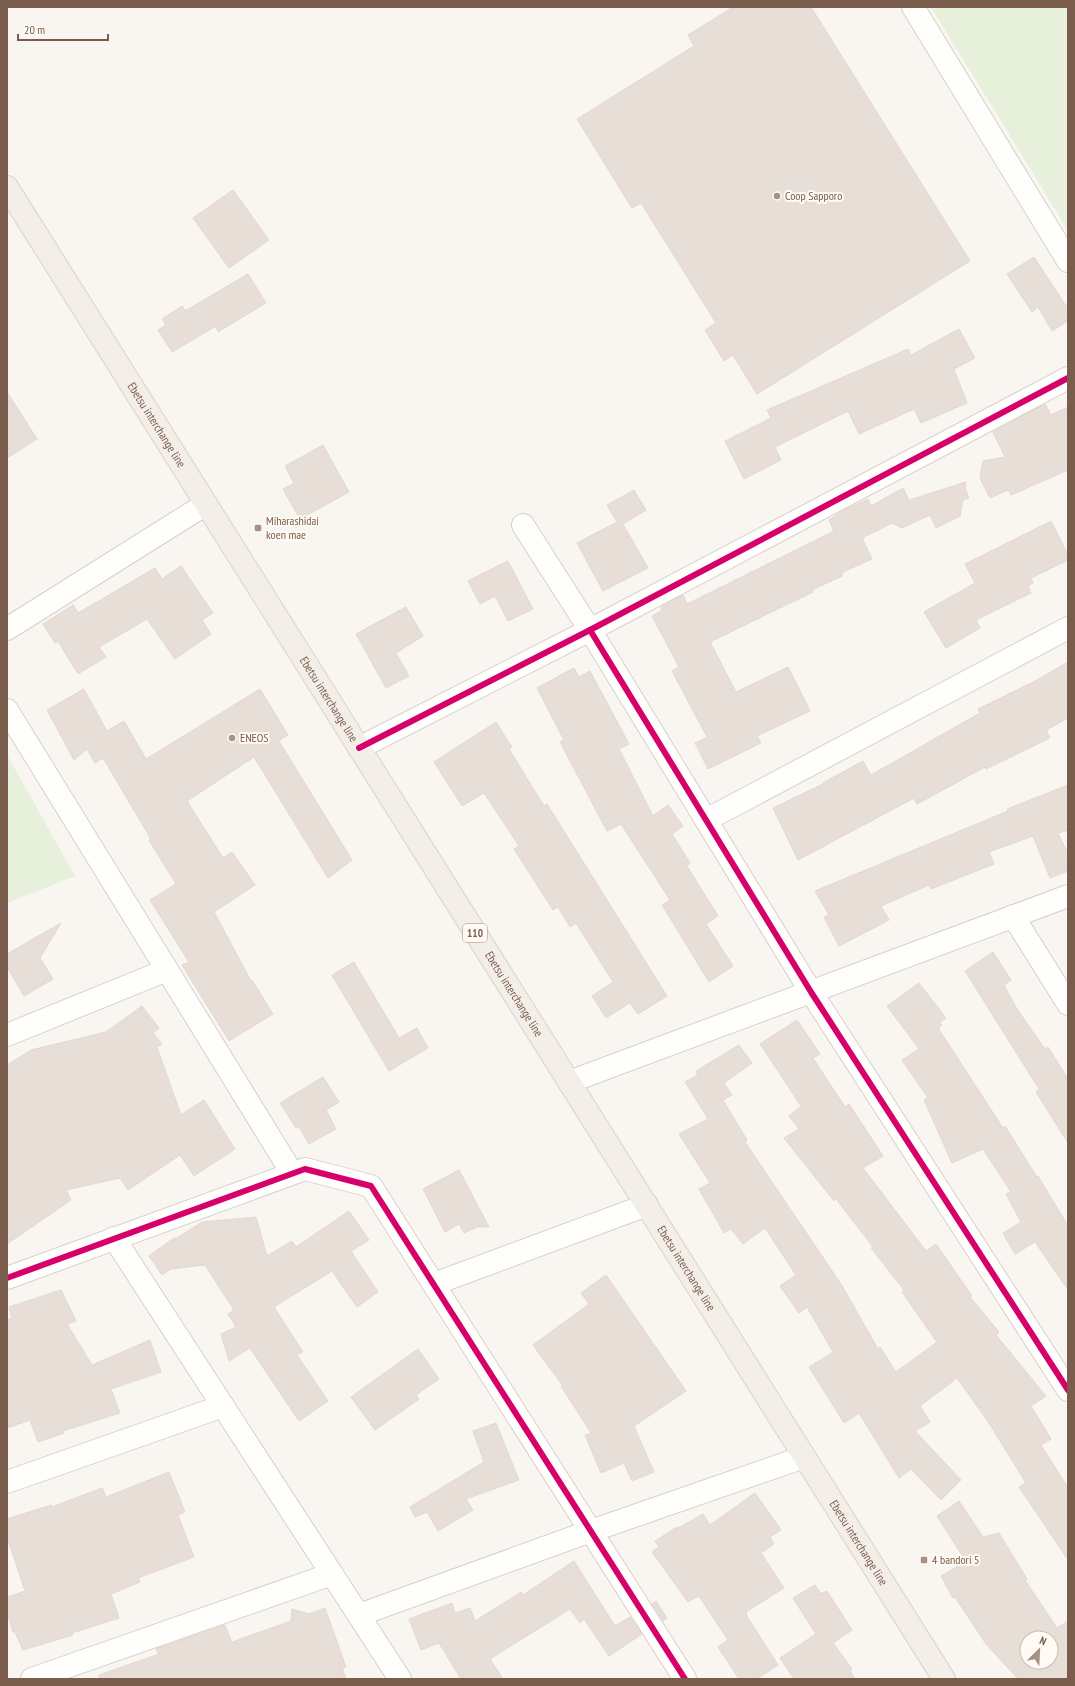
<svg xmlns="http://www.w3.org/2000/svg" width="1075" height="1686" viewBox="0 0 1075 1686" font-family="'PT Sans Narrow',sans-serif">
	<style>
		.green { fill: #e7f0db }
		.building { fill: #e6ded7; stroke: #e2d8d2; fill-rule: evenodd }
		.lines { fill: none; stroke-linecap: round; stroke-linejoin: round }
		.minor-casing { stroke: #d7d1cb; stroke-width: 24 }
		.major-casing { stroke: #dad1cc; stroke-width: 24 }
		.minor { stroke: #fefefd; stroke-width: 22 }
		.major { stroke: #f3eee8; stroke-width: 22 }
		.cycleway-casing { stroke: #fffaf3; stroke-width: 8 }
		.cycleway { stroke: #d6006c; stroke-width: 6 }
		.poi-dot { fill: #a69286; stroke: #fffaf3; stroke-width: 1.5 }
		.labels { text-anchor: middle; stroke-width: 4; stroke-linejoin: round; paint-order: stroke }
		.shield { fill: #fffaf3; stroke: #a28b7f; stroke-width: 1 }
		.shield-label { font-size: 11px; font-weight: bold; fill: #7a5c4d }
		.poi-label { font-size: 12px; fill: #7a5c4d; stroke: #fffaf3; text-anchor: start }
		.street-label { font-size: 12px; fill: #7a5c4d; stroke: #fffaf3 }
	</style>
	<rect width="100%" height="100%" fill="#f9f5f0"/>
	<!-- green -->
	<g class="green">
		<polygon points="931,7 1068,7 1068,230"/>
		<polygon points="7,755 75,876 7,903"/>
	</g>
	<!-- building -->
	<g class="building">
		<polygon points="733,7 811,7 970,261 757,394 733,355 724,361 705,330 716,323 641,203 632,208 577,119 694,46 688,35"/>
		<polygon points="233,190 269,240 229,268 193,218"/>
		<polygon points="1034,257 1068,309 1068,321 1052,331 1038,307 1032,312 1007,274"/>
		<polygon points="248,274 266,303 218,332 216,326 172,352 158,330 166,325 162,319 182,306 185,311"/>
		<polygon points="959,329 975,358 954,369 967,403 921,423 914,409 859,434 848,411 775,447 781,460 744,479 725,441 771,418 767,410 908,349 911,355"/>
		<polygon points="7,392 37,439 7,458"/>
		<polygon points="1045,404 1051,415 1068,407 1068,470 1011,495 1008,490 990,498 980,478 983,461 1005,457 993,432"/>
		<polygon points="323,445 349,492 300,519 283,489 294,483 285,466"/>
		<polygon points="966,482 965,488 969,498 963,500 960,516 936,528 930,515 902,528 892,523 862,538 872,559 843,572 842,576 812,590 813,592 784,606 710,642 736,692 788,667 810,711 757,736 761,743 708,769 695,743 707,737 672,671 679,667 652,616 662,610 661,607 683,595 687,604 834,531 829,520 844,510 868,499 871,506 903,488 909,500"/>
		<polygon points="634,490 646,510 623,524 648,568 603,591 577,543 617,522 607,505"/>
		<polygon points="1051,521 1068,555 1068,560 1031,578 1033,583 1028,586 1031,593 976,620 980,628 946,648 924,612 975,583 965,564"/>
		<polygon points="508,561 533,609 508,621 495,596 480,604 468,581"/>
		<polygon points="181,566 213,613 202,620 211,634 175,659 147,619 99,647 106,657 78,674 58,641 55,643 43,624 73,605 78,613 155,568 162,579"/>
		<polygon points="406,607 423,636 396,653 409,676 386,688 356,634"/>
		<polygon points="1068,662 1068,718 1046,730 1050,738 986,769 985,767 917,804 914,798 798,860 773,808 823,784 823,783 863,761 871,775 980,713 978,709 1035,681"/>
		<polygon points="574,668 579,677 590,671 629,744 619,749 653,816 668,805 683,826 672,834 690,863 687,866 718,916 706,924 733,966 709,982 662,905 670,900 621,824 607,831 560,742 564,740 537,688"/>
		<polygon points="84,689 107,731 124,721 146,759 260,689 288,735 279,741 352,860 328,878 254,757 187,801 223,858 232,852 255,885 214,912 251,981 252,980 273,1014 229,1041 182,965 189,962 150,900 176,884 149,840 151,839 103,758 95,763 87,749 74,760 47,710"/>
		<polygon points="496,722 512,747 509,749 544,806 547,804 667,996 638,1014 630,1003 606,1018 592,996 613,982 576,923 570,927 558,907 553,910 514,849 519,846 484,793 462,806 434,762"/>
		<polygon points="1068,785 1068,830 1058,833 1068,854 1068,871 1050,878 1033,836 989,852 994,864 931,889 929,885 881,906 889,920 839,946 824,917 829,915 815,891 1008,811 1007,809"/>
		<polygon points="61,923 40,958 53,979 24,996 7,967 7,954"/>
		<polygon points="993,952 1011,980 1004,985 1017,1009 1045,1049 1048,1047 1068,1079 1068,1143 1036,1092 1039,1089 965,971"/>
		<polygon points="354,962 399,1038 417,1028 428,1048 389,1071 332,975"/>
		<polygon points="919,983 946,1018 940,1022 942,1025 938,1028 1003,1128 1005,1126 1037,1177 1038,1176 1068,1226 1068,1290 1035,1242 1015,1254 1003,1233 1021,1222 1006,1194 1011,1192 983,1149 952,1163 924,1100 928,1098 902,1060 919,1049 887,1006"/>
		<polygon points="142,1006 159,1028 153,1033 162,1044 157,1047 181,1115 204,1100 235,1149 194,1176 180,1155 128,1190 120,1178 66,1190 71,1200 7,1244 7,1065 31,1050 106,1032"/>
		<polygon points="797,1020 820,1054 813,1058 845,1107 849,1104 883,1156 863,1168 926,1251 936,1244 972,1296 970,1297 999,1332 996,1335 1046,1396 1031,1406 1051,1439 1041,1445 1068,1488 1068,1560 1019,1487 1026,1483 989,1423 957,1378 920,1406 930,1422 915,1431 961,1480 941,1500 911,1469 899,1478 859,1413 844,1423 809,1367 833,1352 807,1307 799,1313 780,1286 796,1275 765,1228 743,1244 731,1229 724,1233 699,1189 710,1183 679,1134 708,1119 685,1082 698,1075 696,1071 739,1045 752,1063 724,1083 732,1095 723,1100 747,1140 745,1142 841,1284 878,1349 880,1347 896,1372 937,1342 902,1292 904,1290 871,1248 873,1247 836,1199 834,1201 784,1138 799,1129 789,1116 801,1106 760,1044"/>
		<polygon points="323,1077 339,1102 326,1110 336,1129 309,1144 299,1127 296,1128 280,1103"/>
		<polygon points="459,1170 489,1227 477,1227 464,1233 459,1224 445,1232 423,1189"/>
		<polygon points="349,1211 369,1240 351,1251 378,1292 357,1307 332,1271 274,1307 303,1352 297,1355 328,1401 299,1421 250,1348 229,1361 221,1334 236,1327 228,1314 234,1310 205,1265 171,1269 162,1275 149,1256 174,1238 177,1238 202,1222 256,1217 267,1256 292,1241 296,1247"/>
		<polygon points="606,1275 686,1391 634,1426 654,1472 632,1481 624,1463 601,1473 585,1435 591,1433 561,1386 563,1386 533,1345 589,1304 581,1293"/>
		<polygon points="61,1290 76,1321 67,1324 92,1365 150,1340 161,1372 111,1389 120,1413 63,1431 64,1433 38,1442 30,1420 7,1428 7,1320 12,1318 9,1307"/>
		<polygon points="418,1349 439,1379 416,1395 419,1399 375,1430 351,1397"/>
		<polygon points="496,1423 519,1480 466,1499 473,1510 438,1531 427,1512 415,1517 410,1507 484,1462 473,1431"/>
		<polygon points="169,1472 185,1512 178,1515 194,1557 138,1578 140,1582 111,1594 119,1618 72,1633 73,1635 23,1650 15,1632 13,1632 7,1613 7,1597 25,1591 7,1537 7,1519 51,1505 52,1507 102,1488 106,1497"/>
		<polygon points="755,1493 781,1530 770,1537 774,1544 761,1553 784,1588 746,1612 747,1614 746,1615 778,1665 757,1679 739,1679 718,1647 728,1640 699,1596 688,1602 652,1552 659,1547 655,1541 677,1527 678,1528 703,1514 710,1525"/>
		<path d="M 959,1501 L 983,1537 L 999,1533 L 1027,1579 L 1025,1580 L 1057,1628 L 1068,1621 L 1068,1679 L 1018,1679 L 986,1644 L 955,1597 L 953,1598 L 941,1576 L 957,1567 L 954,1564 L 963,1557 L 937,1516 ZM 1027,1638 L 1051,1638 L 1051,1662 L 1027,1662 Z"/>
		<polygon points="574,1561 615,1626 630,1617 642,1634 609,1656 584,1619 580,1623 570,1609 490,1659 503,1679 461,1679 439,1643 421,1650 409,1619 452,1603 455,1613 470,1608 475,1621 521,1592 523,1595"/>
		<polygon points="815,1585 821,1594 827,1591 852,1630 833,1643 852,1669 850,1671 855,1679 794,1679 780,1658 816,1634 793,1598"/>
		<polygon points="656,1601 667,1618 663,1621 652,1604"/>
		<polygon points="325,1608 346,1667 342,1668 346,1679 99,1679 99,1675 159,1654 156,1649 225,1625 232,1642 291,1621 292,1609 309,1614"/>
	</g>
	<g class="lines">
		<!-- minor casing -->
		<g class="minor-casing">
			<g id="minor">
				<polyline points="913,7 1068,261"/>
				<polyline points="523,525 590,630 811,992 1068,1390"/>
				<polyline points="7,629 206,504"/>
				<polyline points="7,710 292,1173"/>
				<polyline points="359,748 590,630 1068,378"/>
				<polyline points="706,820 1068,628"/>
				<polyline points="1013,916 1068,1004"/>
				<polyline points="7,1035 167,970"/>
				<polyline points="569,1082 1068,896"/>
				<polyline points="114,1238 400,1679"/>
				<polyline points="7,1278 305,1169 371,1186 685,1679"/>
				<polyline points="434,1284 647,1205"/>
				<polyline points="7,1482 223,1406"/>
				<polyline points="359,1615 591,1531 804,1457"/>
				<polyline points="32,1679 332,1574"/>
			</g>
		</g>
		<!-- major casing -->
		<g class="major-casing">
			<g id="major">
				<path id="s1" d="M 7,187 L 944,1679"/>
			</g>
		</g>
		<!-- minor -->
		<use href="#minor" class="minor"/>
		<!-- major -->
		<use href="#major" class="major"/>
		<!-- cycleway casing -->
		<g class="cycleway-casing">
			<g id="cycleway">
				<polyline points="590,630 811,992 1068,1390"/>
				<polyline points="359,748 590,630 1068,378"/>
				<polyline points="7,1278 305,1169 371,1186 685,1679"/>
			</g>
		</g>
		<!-- cycleway -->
		<use href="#cycleway" class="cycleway"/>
	</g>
	<!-- markers -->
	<g class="poi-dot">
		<circle cx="777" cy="196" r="4"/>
		<rect x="254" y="524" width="8" height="8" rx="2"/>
		<circle cx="232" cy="738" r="4"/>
		<rect x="920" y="1556" width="8" height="8" rx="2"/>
	</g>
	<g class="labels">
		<!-- shield labels -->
		<rect class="shield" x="463" y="924" width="24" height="18" rx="3"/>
		<g class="shield-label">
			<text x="475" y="937">110</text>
		</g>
		<!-- poi labels -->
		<g class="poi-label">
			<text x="785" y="200">Coop Sapporo</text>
			<text x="266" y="525">Miharashidai<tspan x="266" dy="14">koen mae</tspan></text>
			<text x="240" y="742">ENEOS</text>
			<text x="932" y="1564">4 bandori 5</text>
		</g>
		<!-- street labels -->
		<g class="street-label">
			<text dy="4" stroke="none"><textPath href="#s1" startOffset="281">Ebetsu interchange line</textPath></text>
			<text dy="4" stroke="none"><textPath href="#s1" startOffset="605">Ebetsu interchange line</textPath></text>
			<text dy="4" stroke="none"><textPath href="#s1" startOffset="953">Ebetsu interchange line</textPath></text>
			<text dy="4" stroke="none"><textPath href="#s1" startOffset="1277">Ebetsu interchange line</textPath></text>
			<text dy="4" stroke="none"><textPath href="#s1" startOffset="1601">Ebetsu interchange line</textPath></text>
		</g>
	</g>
	<!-- border -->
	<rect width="1075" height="1686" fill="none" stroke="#7a5c4d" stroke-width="16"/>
	<!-- north arrow -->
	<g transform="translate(1039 1650) rotate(24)"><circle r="19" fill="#fffaf3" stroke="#cabbb1"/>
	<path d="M0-3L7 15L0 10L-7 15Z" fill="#a69286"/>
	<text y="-6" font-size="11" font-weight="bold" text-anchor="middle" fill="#7a5c4d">N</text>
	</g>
	<!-- scale -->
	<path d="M18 34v6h90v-6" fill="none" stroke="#7a5c4d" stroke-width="2"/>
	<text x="24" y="34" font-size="12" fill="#7a5c4d" stroke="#fffaf3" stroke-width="3" paint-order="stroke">20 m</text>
</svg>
